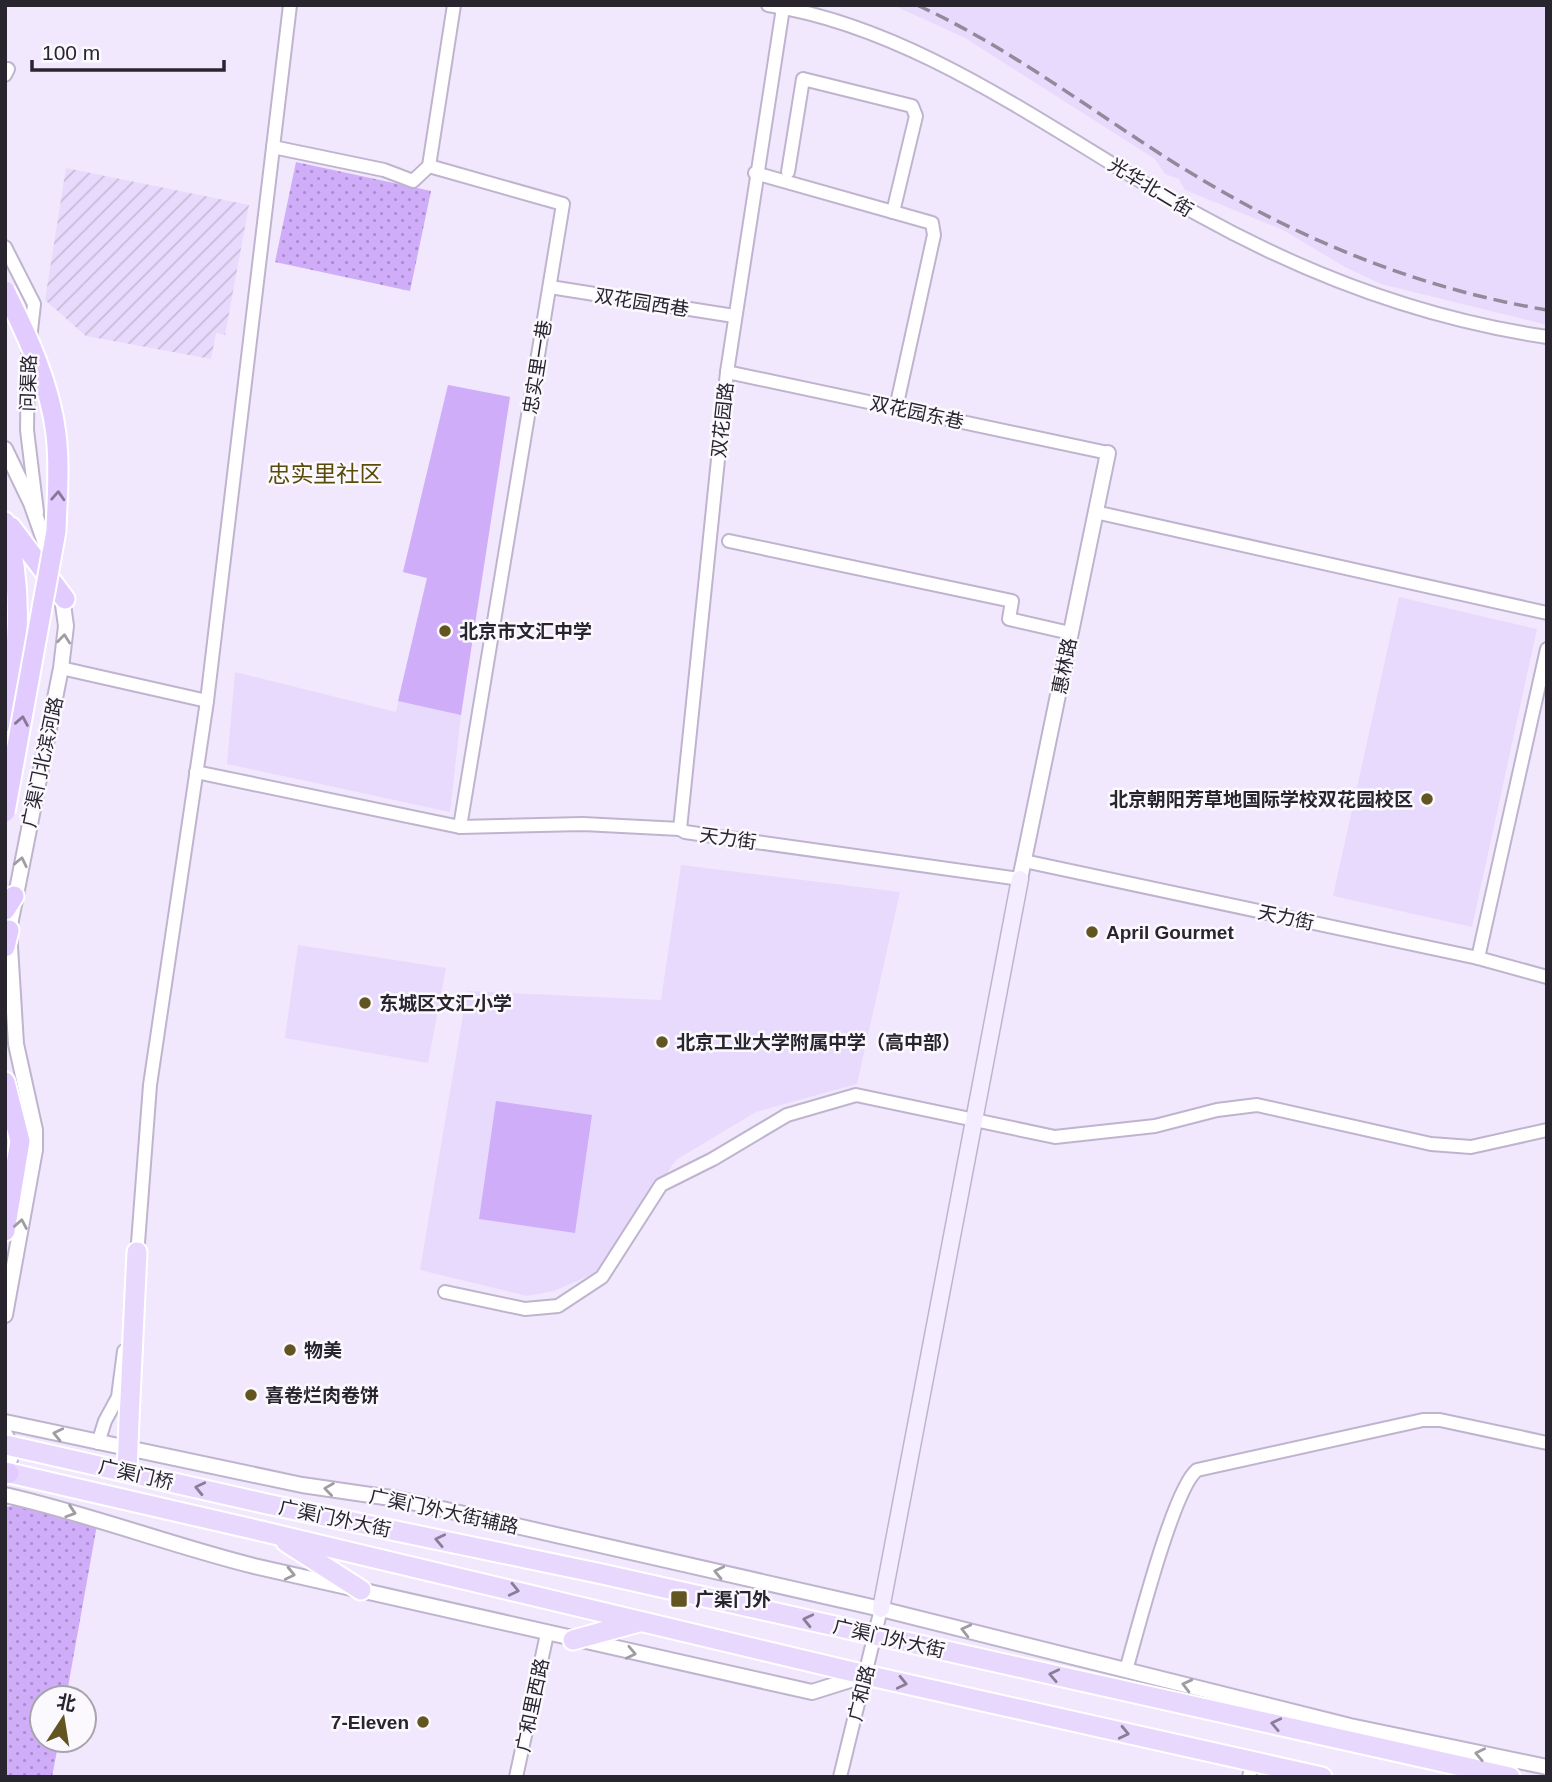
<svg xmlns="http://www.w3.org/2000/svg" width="1552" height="1782" viewBox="0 0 1552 1782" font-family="Arial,'Noto Sans SC',sans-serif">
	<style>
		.built { fill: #e8dafc }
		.industrial { fill: url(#industrial-furrows) }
		.grass { fill: url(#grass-dots) }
		.pitch { fill: #d0adf9 }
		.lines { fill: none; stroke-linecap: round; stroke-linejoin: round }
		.minor-casing { stroke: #bfb4ce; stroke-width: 16 }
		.tertiary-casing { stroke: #bfb4ce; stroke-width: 18 }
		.secondary-casing { stroke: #bfb4ce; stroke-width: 19 }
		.primary-casing { stroke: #fff; stroke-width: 23 }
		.trunk-casing { stroke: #fff; stroke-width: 23 }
		.minor { stroke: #fff; stroke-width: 12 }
		.tertiary { stroke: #fff; stroke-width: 14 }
		.secondary { stroke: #f4ecff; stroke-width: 16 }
		.primary { stroke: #e9d8fe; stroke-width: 19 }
		.trunk { stroke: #e2cbfe; stroke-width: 19 }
		.rail { stroke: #918a9a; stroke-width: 3.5; stroke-dasharray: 14 7; stroke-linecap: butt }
		.primary-bridge-casing { stroke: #fff; stroke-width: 23; stroke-linecap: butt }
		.trunk-bridge-casing { stroke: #fff; stroke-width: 23; stroke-linecap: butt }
		.primary-bridge { stroke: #e9d8fe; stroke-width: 19 }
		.trunk-bridge { stroke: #e2cbfe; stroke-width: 19 }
		.oneway { stroke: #867896 }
		.oneway2 { stroke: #9f9da1 }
		.oneway3 { stroke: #897e96 }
		.poi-dot { fill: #635522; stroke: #fbf9fe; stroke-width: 2.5 }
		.labels { text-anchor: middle; stroke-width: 5; stroke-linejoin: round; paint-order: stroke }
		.street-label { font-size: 19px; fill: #29252f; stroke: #fbf9fe }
		.poi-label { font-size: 19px; font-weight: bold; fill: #29252f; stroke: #fbf9fe; text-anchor: start }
		.quarter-label { font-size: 23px; fill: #5a4b0b; stroke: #fbf9fe }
	</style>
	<defs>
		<pattern id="industrial-furrows" width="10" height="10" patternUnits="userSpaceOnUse" patternTransform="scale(1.75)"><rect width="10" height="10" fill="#e8dafc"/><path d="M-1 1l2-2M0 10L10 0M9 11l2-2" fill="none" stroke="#c7bbd8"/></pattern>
		<pattern id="grass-dots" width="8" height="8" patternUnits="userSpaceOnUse" patternTransform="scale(1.75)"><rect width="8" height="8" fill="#d0adf9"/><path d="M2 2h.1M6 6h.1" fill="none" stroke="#a98dca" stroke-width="1.8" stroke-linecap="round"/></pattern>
	</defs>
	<rect width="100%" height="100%" fill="#f1e8fd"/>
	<!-- built -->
	<g class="built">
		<polygon points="893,5 1547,5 1547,325 1381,284 1345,267 1283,230 1185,190 1179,179 1165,174 1155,159 965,38"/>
		<polygon points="448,385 510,397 461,715 450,812 227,764 235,672 396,712 427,578 403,572"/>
		<polygon points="1399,597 1537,629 1472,927 1333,896"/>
		<polygon points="681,865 900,892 857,1084 756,1112 676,1160 600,1271 554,1291 527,1296 420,1270 467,991 661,1000"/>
		<polygon points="298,945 446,968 428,1063 285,1038"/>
	</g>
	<!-- industrial -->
	<polygon class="industrial" points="66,168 249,205 225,335 216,333 211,359 86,336 45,300"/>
	<!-- grass -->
	<g class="grass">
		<polygon points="296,162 431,191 410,291 275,262"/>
		<polygon points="14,1506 97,1525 66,1698 42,1698 42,1740 59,1740 52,1777 5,1777 5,1507"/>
	</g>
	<!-- pitch -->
	<g class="pitch">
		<polygon points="448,385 510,397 461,715 398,701 427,578 403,572"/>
		<polygon points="496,1101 592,1115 575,1233 479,1219"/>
	</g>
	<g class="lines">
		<!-- minor casing -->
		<g class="minor-casing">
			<g id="minor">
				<polyline points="454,5 429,166 563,204 460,827"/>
				<path d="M 768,5 C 924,29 1062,140 1199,215 C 1307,275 1424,319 1547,337"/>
				<polyline points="783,8 727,372 680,829 685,832 1020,879"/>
				<polyline points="5,75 8,69"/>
				<polyline points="273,147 384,170 413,181 429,166"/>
				<polyline points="788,172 803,79 912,106 916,116 893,212"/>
				<polyline points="755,173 932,223 934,235 896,408"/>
				<polyline points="5,247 34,304 28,357 27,430 37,512"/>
				<polyline points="550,287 734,316"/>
				<polyline points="727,372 1108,453"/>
				<polyline points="1095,512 1547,613"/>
				<polyline points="729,541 1012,601 1009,619 1070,633"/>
				<polyline points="61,668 207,701 290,5"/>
				<polyline points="196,772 460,827 583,824 680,829"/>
				<polyline points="1024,861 1478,958 1547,977"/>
				<polyline points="1478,958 1547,649"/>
				<polyline points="137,1256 150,1085 207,701"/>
				<polyline points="445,1292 525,1309 558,1306 602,1277 661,1185 713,1159 787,1115 856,1095 1055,1137 1155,1126 1217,1110 1257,1105 1431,1144 1471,1147 1547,1130"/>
				<polyline points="98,1443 105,1421 118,1397 124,1351"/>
				<path d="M 1126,1670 C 1137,1633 1173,1489 1197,1470 L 1423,1420 L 1440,1420 L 1547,1443"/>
				<polyline points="516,1777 547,1634"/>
				<polyline points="840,1777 881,1609"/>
				<polyline points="1249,1777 1253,1761"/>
			</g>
		</g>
		<!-- tertiary casing -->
		<g class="tertiary-casing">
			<g id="tertiary">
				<polyline points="5,449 31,503 50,557"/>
				<polyline points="1020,879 1108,453"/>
				<polyline points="5,1315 35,1150 35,1130 16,1044 9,930 61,668 66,626 61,590"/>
				<polyline points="5,1422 302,1485 398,1499 881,1609 1350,1726 1547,1767"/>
				<polyline points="5,1434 13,1450 5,1474"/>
				<path d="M 5,1495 C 89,1514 170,1545 254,1566 L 812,1692 L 863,1676"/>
			</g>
		</g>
		<!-- secondary casing -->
		<g class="secondary-casing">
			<polyline id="secondary" points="881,1609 1020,879"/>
		</g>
		<!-- primary casing -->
		<g class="primary-casing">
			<g id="primary">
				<polyline points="129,1420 137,1252"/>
				<polyline points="267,1504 602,1574 1510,1777"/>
				<polyline points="261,1531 866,1675 1322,1777"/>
				<polyline points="286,1542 361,1590"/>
				<polyline points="573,1640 639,1622"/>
			</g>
		</g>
		<!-- trunk casing -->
		<g class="trunk-casing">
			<g id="trunk">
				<path d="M 5,522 C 24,590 19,654 5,722"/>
				<polyline points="11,527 65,599"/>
				<polyline points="5,910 14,896"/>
				<polyline points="5,947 9,930"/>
				<polyline points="5,1082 20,1141 5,1231"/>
			</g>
		</g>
		<!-- minor -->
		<use href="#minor" class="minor"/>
		<!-- tertiary -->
		<use href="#tertiary" class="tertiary"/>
		<!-- secondary -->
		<use href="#secondary" class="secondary"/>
		<!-- primary -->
		<use href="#primary" class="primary"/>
		<!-- trunk -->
		<use href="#trunk" class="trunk"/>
		<!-- rail -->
		<path class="rail" d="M 917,5 C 1022,53 1111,127 1211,185 C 1315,246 1427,290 1547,310"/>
		<!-- primary-bridge casing -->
		<g class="primary-bridge-casing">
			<g id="primary-bridge">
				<polyline points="6,1445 267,1504"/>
				<polyline points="5,1472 261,1531"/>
				<polyline points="127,1472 129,1420"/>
			</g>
		</g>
		<!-- trunk-bridge casing -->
		<g class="trunk-bridge-casing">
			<g id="trunk-bridge">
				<path d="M 5,291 C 27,335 50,384 56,434 C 60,466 57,499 56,531 L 5,812"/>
				<polyline points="5,1474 9,1473"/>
			</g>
		</g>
		<!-- primary-bridge -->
		<use href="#primary-bridge" class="primary-bridge"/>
		<!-- trunk-bridge -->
		<use href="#trunk-bridge" class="trunk-bridge"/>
	</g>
	<!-- one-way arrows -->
	<defs><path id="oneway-chevron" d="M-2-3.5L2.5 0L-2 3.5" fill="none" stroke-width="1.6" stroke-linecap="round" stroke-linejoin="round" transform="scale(1.75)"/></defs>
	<g class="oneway">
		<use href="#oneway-chevron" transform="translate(58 496) rotate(-87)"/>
		<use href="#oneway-chevron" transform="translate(22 721) rotate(-80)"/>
	</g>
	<g class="oneway2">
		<use href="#oneway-chevron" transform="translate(64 639) rotate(-84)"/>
		<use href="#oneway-chevron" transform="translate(21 862) rotate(-78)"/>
		<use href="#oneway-chevron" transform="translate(21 1224) rotate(-80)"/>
		<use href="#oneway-chevron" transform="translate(58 1434) rotate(-167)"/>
		<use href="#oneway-chevron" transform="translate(329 1489) rotate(-172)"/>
		<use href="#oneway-chevron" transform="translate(71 1512) rotate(18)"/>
		<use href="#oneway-chevron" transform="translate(719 1572) rotate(-167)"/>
		<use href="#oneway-chevron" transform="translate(290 1574) rotate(13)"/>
		<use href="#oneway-chevron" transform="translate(966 1630) rotate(-166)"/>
		<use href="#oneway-chevron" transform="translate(631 1653) rotate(12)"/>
		<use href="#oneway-chevron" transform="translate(1187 1685) rotate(-166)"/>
		<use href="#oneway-chevron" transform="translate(1480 1754) rotate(-168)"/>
	</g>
	<g class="oneway3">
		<use href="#oneway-chevron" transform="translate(200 1488) rotate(-167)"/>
		<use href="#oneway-chevron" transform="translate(440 1540) rotate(-168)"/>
		<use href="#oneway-chevron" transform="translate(514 1590) rotate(13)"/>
		<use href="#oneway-chevron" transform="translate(808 1620) rotate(-167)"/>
		<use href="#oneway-chevron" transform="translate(1054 1675) rotate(-168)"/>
		<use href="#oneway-chevron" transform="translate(902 1683) rotate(13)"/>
		<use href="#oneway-chevron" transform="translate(1276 1724) rotate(-168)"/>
		<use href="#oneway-chevron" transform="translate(1124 1733) rotate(13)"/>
	</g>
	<!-- markers -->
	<g class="poi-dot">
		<circle cx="445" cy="631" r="7"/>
		<circle cx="1427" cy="799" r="7"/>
		<circle cx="1092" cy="932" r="7"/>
		<circle cx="365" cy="1003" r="7"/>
		<circle cx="662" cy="1042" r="7"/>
		<circle cx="290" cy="1350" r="7"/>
		<circle cx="251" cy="1395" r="7"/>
		<rect x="670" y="1590" width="18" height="18" rx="3.5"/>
		<circle cx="423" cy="1722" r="7"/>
	</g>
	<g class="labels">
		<!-- street labels -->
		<g class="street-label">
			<text transform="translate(1151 187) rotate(31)" y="7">光华北二街</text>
			<text transform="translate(642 302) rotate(9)" y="7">双花园西巷</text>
			<text transform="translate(537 367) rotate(-81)" y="7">忠实里一巷</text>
			<text transform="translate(28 383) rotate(-88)" y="7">问渠路</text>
			<text transform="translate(917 412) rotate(12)" y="7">双花园东巷</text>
			<text transform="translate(722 420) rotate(-84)" y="7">双花园路</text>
			<text transform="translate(1064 666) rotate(-79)" y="7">惠林路</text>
			<text transform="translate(42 762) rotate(-78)" y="7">广渠门北滨河路</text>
			<text transform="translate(728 838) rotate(8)" y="7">天力街</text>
			<text transform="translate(1286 917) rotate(12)" y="7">天力街</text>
			<text transform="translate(136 1474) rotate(13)" y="7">广渠门桥</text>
			<text transform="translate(444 1511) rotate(12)" y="7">广渠门外大街辅路</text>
			<text transform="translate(335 1518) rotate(12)" y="7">广渠门外大街</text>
			<text transform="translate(889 1638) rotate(13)" y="7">广渠门外大街</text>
			<text transform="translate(861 1693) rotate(-76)" y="7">广和路</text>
			<text transform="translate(532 1705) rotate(-78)" y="7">广和里西路</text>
		</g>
		<!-- poi labels -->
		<g class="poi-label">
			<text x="459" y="638">北京市文汇中学</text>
			<text x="1413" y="806" text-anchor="end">北京朝阳芳草地国际学校双花园校区</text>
			<text x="1106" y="939">April Gourmet</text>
			<text x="379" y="1010">东城区文汇小学</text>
			<text x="676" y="1049">北京工业大学附属中学（高中部）</text>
			<text x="304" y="1357">物美</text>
			<text x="265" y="1402">喜卷烂肉卷饼</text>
			<text x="695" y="1606">广渠门外</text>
			<text x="409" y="1729" text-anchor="end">7-Eleven</text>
		</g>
		<!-- quarter labels -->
		<g class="quarter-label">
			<text x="325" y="482">忠实里社区</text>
		</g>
	</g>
	<!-- border -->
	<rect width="1552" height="1782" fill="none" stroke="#29252f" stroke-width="14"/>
	<!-- north arrow -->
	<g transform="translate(63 1719) rotate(12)"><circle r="33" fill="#fbf9fe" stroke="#a7a4ab" stroke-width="2"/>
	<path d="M0-5L12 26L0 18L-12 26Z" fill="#635522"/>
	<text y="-10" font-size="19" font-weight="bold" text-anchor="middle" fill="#29252f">北</text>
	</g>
	<!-- scale -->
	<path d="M32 60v10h192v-10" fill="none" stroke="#29252f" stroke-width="3.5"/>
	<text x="42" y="60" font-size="21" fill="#29252f" stroke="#fbf9fe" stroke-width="5" paint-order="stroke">100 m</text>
</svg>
